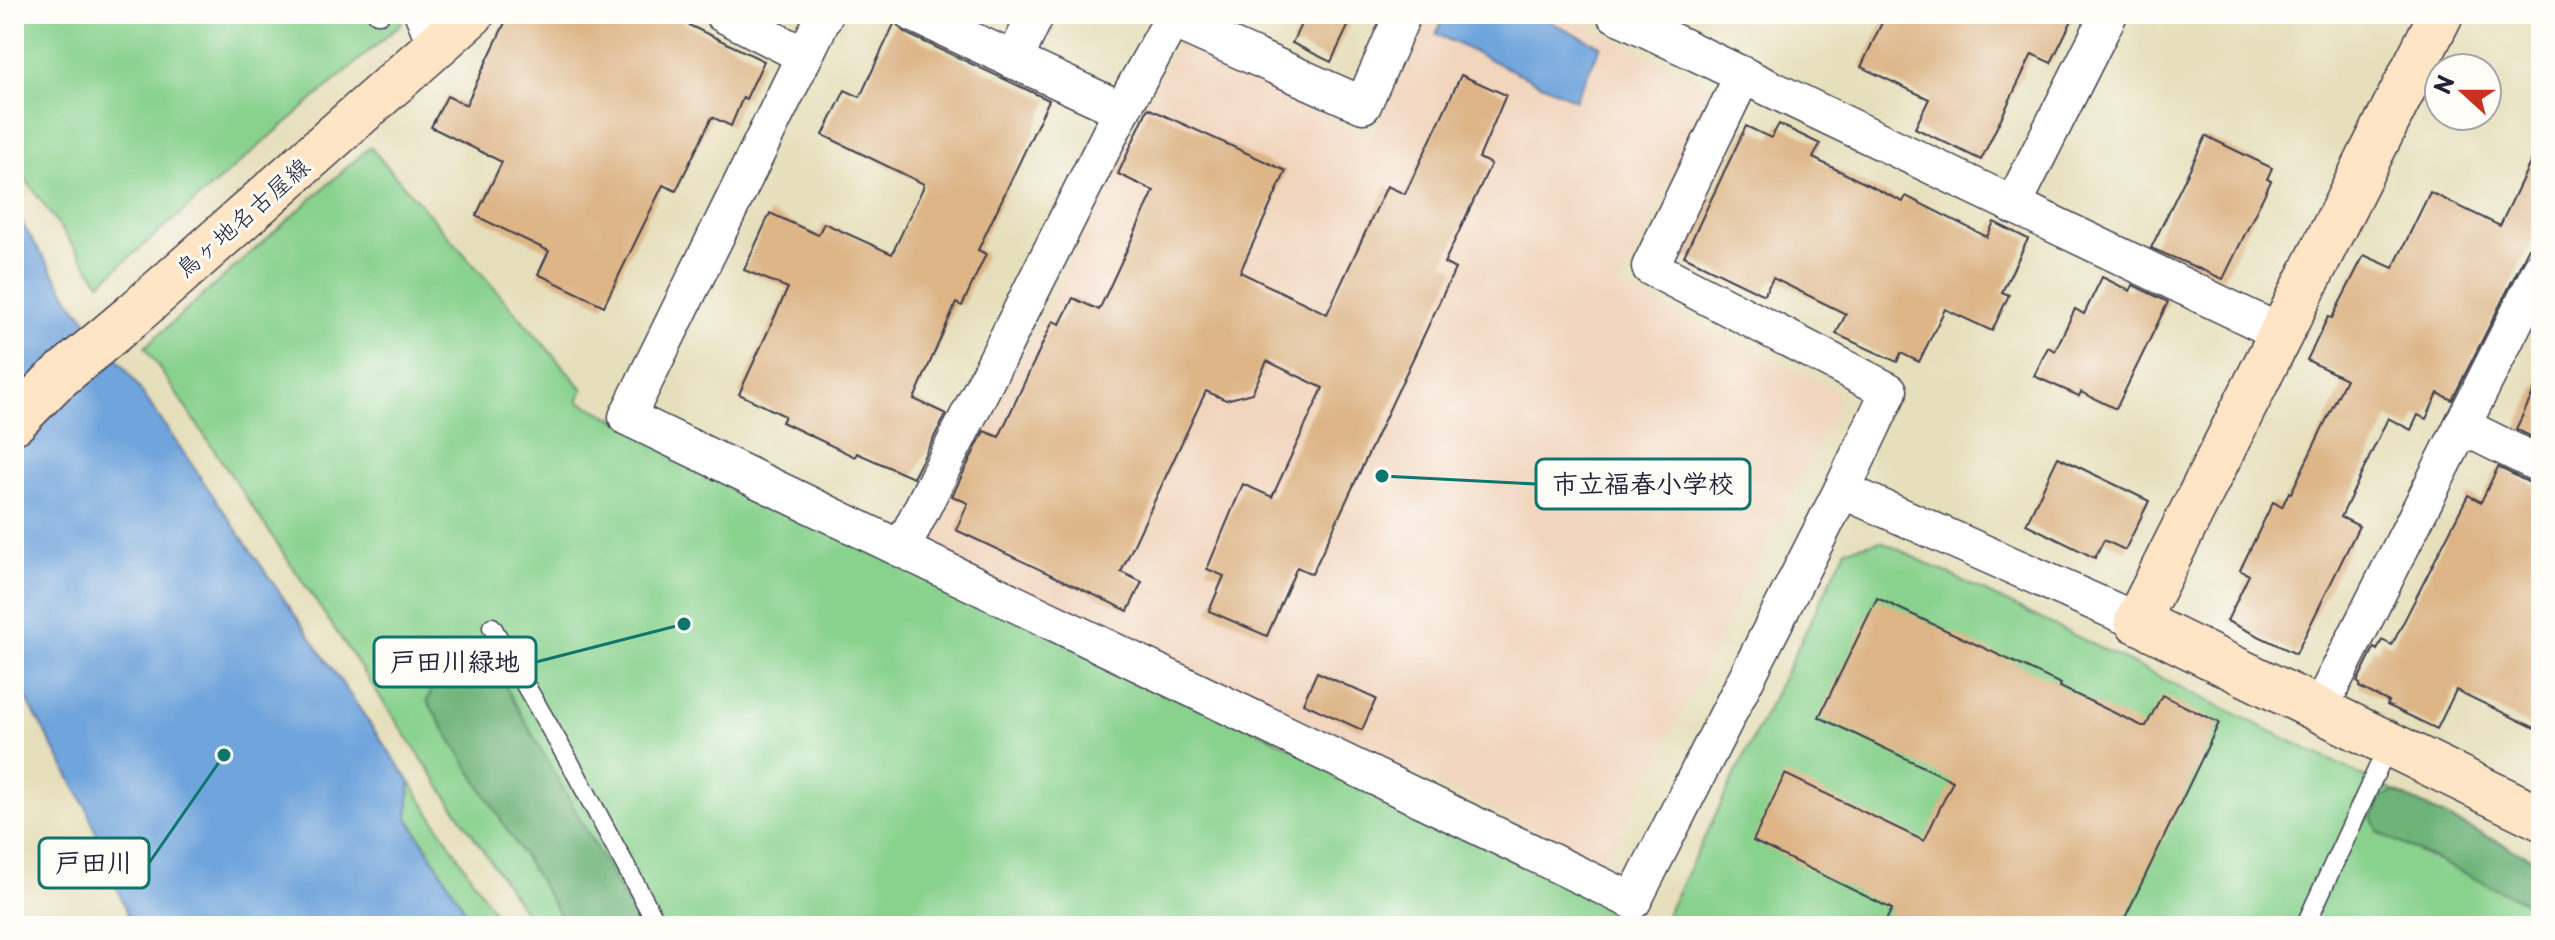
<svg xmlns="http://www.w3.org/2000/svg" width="2555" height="940" viewBox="0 0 2555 940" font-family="'Playpen Sans','Klee One',sans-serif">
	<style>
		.built { fill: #f1d5bd }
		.green { fill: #89d28e; stroke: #567a64; stroke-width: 2 }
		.forest { fill: #6eb479; stroke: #486b5a; stroke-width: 2 }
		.water { fill: #6fa4dc; stroke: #48638c; stroke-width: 2 }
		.building { fill: #ddb587 }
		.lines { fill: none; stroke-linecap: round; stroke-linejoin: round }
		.lane-casing { stroke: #3f3e4e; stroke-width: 21 }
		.street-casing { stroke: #3f3e4e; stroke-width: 39 }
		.secondary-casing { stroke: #3f3e4e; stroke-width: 47 }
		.lane { stroke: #fff; stroke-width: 18 }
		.street { stroke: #fff; stroke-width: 36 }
		.secondary { stroke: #fde5c5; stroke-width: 44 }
		.labels { text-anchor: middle; stroke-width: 6; stroke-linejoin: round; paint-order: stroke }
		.street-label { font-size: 24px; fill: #22223b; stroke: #fdfcf7 }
		.leader { fill: none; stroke: #0f766e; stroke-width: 3 }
		.callout-dot { fill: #0f766e; stroke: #fdfcf7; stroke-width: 3 }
		.callout { fill: #fdfcf7; stroke: #0f766e; stroke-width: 3 }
		.callout-label { font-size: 26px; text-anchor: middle; font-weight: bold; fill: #22223b }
	</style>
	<rect width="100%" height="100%" fill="#fdfcf7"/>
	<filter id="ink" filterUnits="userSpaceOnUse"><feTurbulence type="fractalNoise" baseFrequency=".0125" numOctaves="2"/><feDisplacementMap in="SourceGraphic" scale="16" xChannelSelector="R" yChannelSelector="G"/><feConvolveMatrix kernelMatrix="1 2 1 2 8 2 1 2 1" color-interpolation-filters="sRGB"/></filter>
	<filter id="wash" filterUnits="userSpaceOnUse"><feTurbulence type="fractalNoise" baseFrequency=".006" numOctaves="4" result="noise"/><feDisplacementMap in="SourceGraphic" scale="32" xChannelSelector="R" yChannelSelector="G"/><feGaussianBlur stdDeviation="1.8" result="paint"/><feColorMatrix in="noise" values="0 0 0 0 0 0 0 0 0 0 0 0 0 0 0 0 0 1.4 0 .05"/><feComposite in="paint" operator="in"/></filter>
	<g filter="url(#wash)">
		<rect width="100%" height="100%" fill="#e6dfbb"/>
		<!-- built -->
		<polygon class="built" points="1428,14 1564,14 1716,89 1619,285 1837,391 1838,405 1610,852 1596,858 928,547 1178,41 1370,138"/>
		<!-- green -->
		<g class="green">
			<polygon points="14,14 398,14 402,23 100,283 14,163"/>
			<polygon points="370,147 583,389 578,401 1659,926 534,926 145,347"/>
			<polygon points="1881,541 2541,863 2541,926 1661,926 1846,549"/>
			<polygon points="410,782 503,926 475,926 408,817"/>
		</g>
		<!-- forest -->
		<g class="forest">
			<polygon points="468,659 483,659 497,671 640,926 567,926 427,701 434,684"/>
			<polygon points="2395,792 2541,863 2541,910 2379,833 2372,817 2383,796"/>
		</g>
		<!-- water -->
		<g class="water">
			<polygon points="1446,14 1534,14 1601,46 1575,100 1436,34"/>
			<polygon points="14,200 23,225 71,301 126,369 410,782 408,818 475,926 132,926 86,807 14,676"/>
		</g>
		<g id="blocks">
			<!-- building -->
			<g class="building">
				<polygon points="509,14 666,14 764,61 746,99 743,97 731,126 712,117 676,191 663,185 604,306 538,274 549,251 476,216 502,162 431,127 447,96 466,105"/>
				<polygon points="1306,14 1354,14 1331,62 1292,43"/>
				<polygon points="1886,14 2075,14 2051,63 2032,54 1981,160 1915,128 1929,99 1861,67"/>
				<polygon points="895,22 905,33 1049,100 978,250 986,254 962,306 956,303 914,399 946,414 913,478 857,453 855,457 782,422 785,416 739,394 788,288 744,270 770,213 818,235 824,223 892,254 923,188 924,184 823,135 845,90 860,97"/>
				<polygon points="1461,75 1506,95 1479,158 1491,164 1444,263 1455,269 1312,574 1297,567 1267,636 1209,611 1224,576 1207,569 1243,484 1272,497 1323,388 1267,361 1252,393 1226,400 1206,391 1121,572 1142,582 1128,611 956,530 968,503 952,496 984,431 999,437 1053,321 1060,324 1073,298 1099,310 1154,191 1118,174 1148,108 1286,171 1240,272 1327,314 1387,186 1405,194"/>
				<polygon points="1779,124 1820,144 1813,158 1903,202 1906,196 1987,237 1994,222 2028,239 2002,292 2009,295 1992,331 1945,309 1919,362 1901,353 1897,362 1836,334 1846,314 1773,278 1764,295 1684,256 1746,126 1771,138"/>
				<polygon points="2206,136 2272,168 2267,179 2271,181 2223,279 2151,248"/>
				<polygon points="2541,140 2541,224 2452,400 2438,393 2426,419 2418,415 2411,430 2388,418 2341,517 2359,526 2296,654 2227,621 2249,575 2240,570 2273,502 2282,507 2289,492 2291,493 2346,379 2307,360 2328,317 2332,318 2364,255 2393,268 2430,192 2500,226"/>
				<polygon points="2102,277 2130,291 2133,285 2168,302 2116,409 2081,392 2079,396 2034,376 2048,347 2055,351 2075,309 2084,314"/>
				<polygon points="2541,377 2541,442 2516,429"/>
				<polygon points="2058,457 2149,501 2125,550 2104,540 2095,558 2026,524"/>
				<polygon points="2498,467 2532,484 2541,486 2541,731 2456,690 2437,729 2387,705 2389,702 2359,687 2360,684 2357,682 2374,648 2377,650 2382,640 2392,645 2468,495 2481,502"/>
				<polygon points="1877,598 2061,684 2060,687 2142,726 2146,726 2162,695 2219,723 2121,926 1883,926 1892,909 1753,841 1785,774 1924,841 1953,781 1819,717"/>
				<polygon points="1317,672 1376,699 1362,730 1303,703"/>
			</g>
		</g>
	</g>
	<g filter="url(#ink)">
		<use href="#blocks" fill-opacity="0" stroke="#3f3e4e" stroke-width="2"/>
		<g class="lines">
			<!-- lane casing -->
			<g class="lane-casing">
				<g id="lane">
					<polyline points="377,14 380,14"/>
					<polyline points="492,627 574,770 658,926"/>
					<polyline points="2305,926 2389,744"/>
				</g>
			</g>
			<!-- street casing -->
			<g class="street-casing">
				<g id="street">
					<polyline points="423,14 436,46"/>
					<polyline points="723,14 803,55"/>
					<polyline points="825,14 627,417 1633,901 1842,490 1889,391 1650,267 1743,75"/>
					<polyline points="914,14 1122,110"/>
					<polyline points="1615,14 2281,333"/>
					<polyline points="1014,61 1036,14"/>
					<polyline points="2013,205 2109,14"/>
					<polyline points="2462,426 2541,465"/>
					<polyline points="1842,490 2137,621"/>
					<polyline points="902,548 1122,110 1172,20 1363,105 1403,14"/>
					<polyline points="2319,710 2541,269"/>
				</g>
			</g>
			<!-- secondary casing -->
			<g class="secondary-casing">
				<g id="secondary">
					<polyline points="2441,14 2137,621 2541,818"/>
					<polyline points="14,422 52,383 134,314 472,14"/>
				</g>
			</g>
			<!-- lane -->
			<use href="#lane" class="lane"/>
			<!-- street -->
			<use href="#street" class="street"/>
			<!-- secondary -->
			<use href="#secondary" class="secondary"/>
		</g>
	</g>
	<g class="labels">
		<!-- street labels -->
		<g class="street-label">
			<text transform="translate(243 218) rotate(-41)" y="8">鳥ヶ地名古屋線</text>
		</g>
	</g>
	<!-- callouts -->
	<path class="leader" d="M1382 476L1536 484M684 624L536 662M224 755L149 863"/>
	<g class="callout-dot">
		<circle cx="1382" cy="476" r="8"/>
		<circle cx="684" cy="624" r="8"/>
		<circle cx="224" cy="755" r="8"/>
	</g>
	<g class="callout">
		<rect x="1536" y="459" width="214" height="50" rx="8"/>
		<rect x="374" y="637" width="162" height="50" rx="8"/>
		<rect x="39" y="838" width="110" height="50" rx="8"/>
	</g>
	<g class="callout-label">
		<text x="1643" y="493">市立福春小学校</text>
		<text x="455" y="671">戸田川緑地</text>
		<text x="94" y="872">戸田川</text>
	</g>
	<!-- margin -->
	<rect width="2555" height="940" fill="none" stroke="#fdfcf7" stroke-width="48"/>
	<!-- north arrow -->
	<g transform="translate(2463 92) rotate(291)"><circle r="38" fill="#fdfcf7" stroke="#a5a5ac" stroke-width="2"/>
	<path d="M0-6L14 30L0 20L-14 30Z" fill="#c8321e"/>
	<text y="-12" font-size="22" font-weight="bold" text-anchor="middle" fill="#22223b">N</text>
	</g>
</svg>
